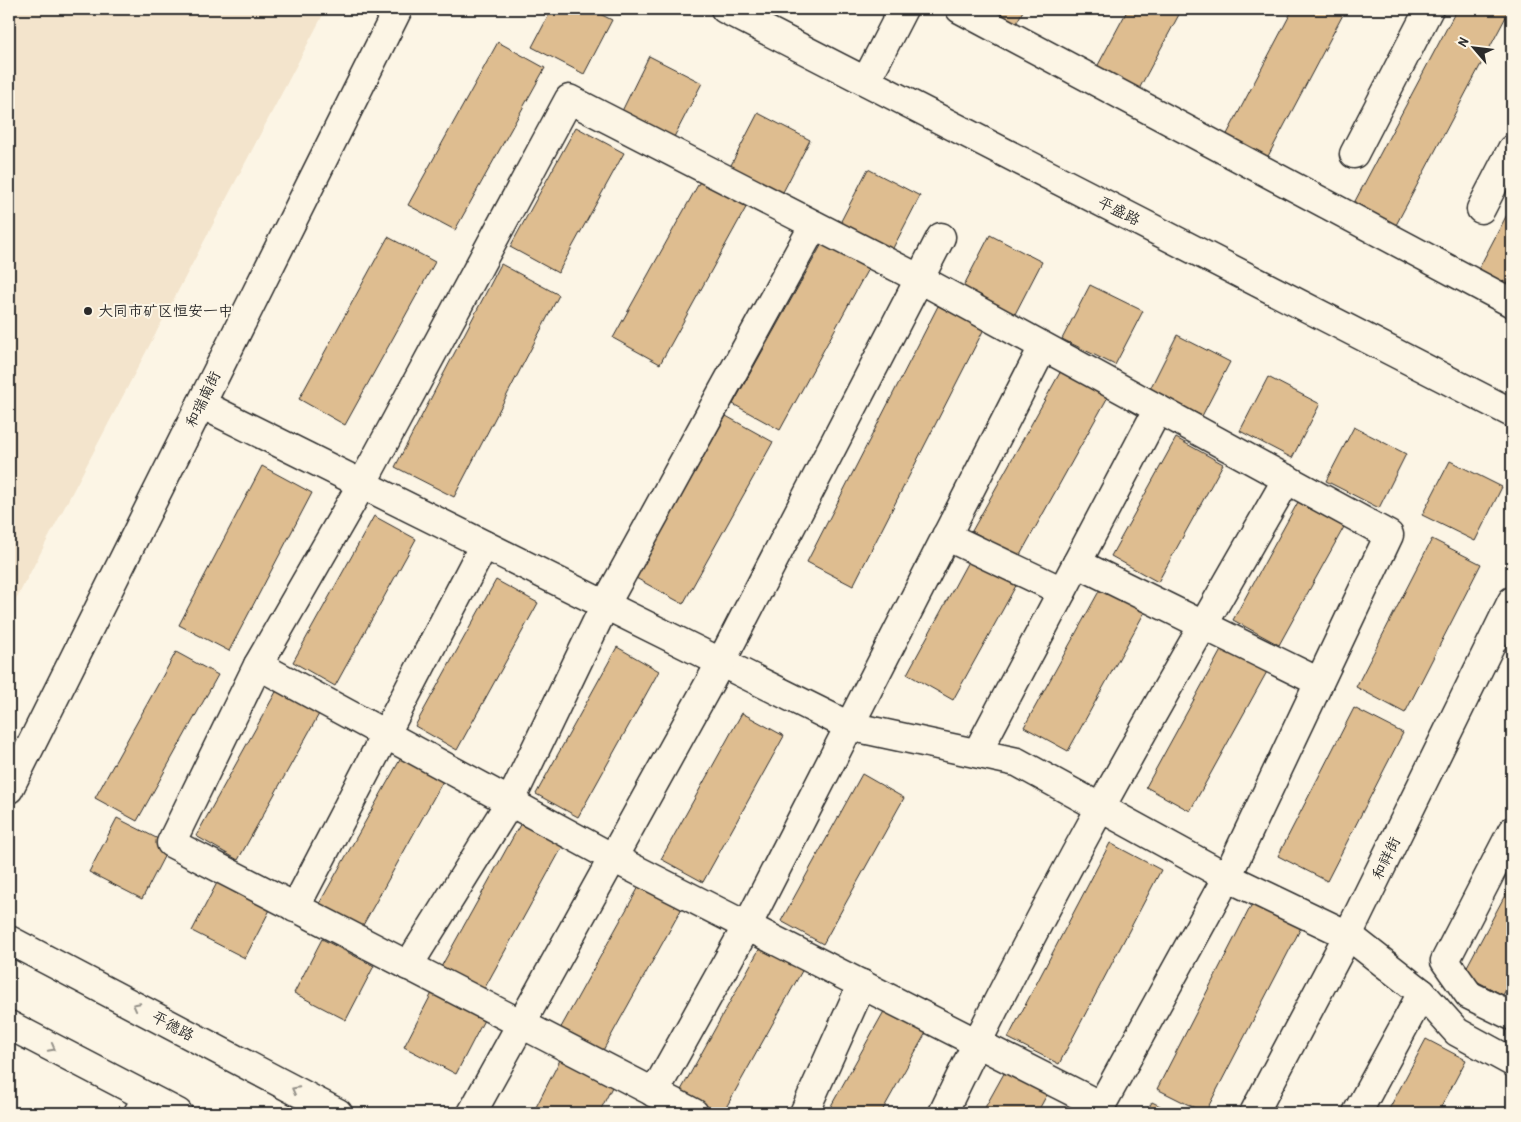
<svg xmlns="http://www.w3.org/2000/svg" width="1521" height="1122" viewBox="0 0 1521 1122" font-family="'Patrick Hand','LXGW WenKai TC',sans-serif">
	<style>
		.built { fill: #f3e4cc }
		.building { fill: #debd90; stroke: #2b2b2b }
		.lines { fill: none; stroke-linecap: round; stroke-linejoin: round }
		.minor-casing { stroke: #2b2b2b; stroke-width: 31 }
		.major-casing { stroke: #2b2b2b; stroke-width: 31 }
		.minor { stroke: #fcf5e5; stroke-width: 28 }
		.major { stroke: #fcf5e5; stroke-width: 28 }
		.oneway { stroke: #949088 }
		.poi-dot { fill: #2b2b2b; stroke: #fcf5e5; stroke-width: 2 }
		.labels { text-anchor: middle; stroke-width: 4; stroke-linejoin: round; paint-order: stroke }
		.street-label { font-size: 15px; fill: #2b2b2b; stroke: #fcf5e5 }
		.poi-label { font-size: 15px; fill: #2b2b2b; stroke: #fcf5e5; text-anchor: start }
	</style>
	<rect width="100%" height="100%" fill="#fcf5e5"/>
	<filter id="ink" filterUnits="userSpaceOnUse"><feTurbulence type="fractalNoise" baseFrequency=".02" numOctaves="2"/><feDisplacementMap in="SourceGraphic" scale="10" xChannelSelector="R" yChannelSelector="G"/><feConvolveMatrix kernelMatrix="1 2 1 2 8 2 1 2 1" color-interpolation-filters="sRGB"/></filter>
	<g filter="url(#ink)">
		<!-- built -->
		<polygon class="built" points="9,9 326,9 9,613"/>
		<!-- building -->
		<g class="building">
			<polygon points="552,9 590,9 612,20 584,74 532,47"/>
			<polygon points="971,9 1024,9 1012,31"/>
			<polygon points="1128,9 1182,9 1139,89 1097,67"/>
			<polygon points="1293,9 1346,9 1266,160 1225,138"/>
			<polygon points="1457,9 1499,9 1508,13 1396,225 1354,203"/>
			<polygon points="498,42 545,68 455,230 408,205"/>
			<polygon points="649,56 702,83 674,137 622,111"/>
			<polygon points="758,113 810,140 782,194 730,167"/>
			<polygon points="576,127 624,153 558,273 510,247"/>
			<polygon points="868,169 920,196 892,250 840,223"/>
			<polygon points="703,176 749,202 660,364 613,338"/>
			<polygon points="1512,205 1512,288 1478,270"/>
			<polygon points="990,235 1042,262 1014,316 962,289"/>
			<polygon points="388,237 435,262 345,425 299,399"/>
			<polygon points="823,242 869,267 780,430 733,404"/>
			<polygon points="501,264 559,295 454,497 395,467"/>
			<polygon points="1090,285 1143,311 1115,365 1062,339"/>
			<polygon points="938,306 984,329 853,586 807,562"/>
			<polygon points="1177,335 1230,362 1202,416 1150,389"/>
			<polygon points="1062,369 1109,395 1019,557 972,531"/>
			<polygon points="1268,377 1320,404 1292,458 1240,431"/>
			<polygon points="726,416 773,442 683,604 636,578"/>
			<polygon points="1354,427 1406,454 1379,508 1326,481"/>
			<polygon points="1176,438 1223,464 1158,582 1111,556"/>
			<polygon points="1450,461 1502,487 1475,541 1422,515"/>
			<polygon points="262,466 312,493 229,651 179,625"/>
			<polygon points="1298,502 1344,527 1279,645 1233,620"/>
			<polygon points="374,516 416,539 335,686 293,662"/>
			<polygon points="1432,539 1481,564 1405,713 1356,687"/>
			<polygon points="971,556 1018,582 953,700 907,674"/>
			<polygon points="496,580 538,603 457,750 415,726"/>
			<polygon points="1103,584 1147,608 1068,751 1024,727"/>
			<polygon points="1225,643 1269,668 1190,811 1146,787"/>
			<polygon points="617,647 659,671 578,817 536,794"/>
			<polygon points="176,652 218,675 137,821 95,798"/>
			<polygon points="277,690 319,714 238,860 196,836"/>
			<polygon points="1354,708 1403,733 1327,881 1278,856"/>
			<polygon points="742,713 784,736 703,882 661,859"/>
			<polygon points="401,758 443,781 362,927 319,904"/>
			<polygon points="862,774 904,798 823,944 781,921"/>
			<polygon points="117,818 170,845 142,899 89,872"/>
			<polygon points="522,821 564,844 483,991 441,967"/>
			<polygon points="1110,843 1161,870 1059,1064 1008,1038"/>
			<polygon points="220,877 273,904 245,958 192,931"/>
			<polygon points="1512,882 1512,979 1503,995 1463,974"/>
			<polygon points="640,885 682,908 601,1054 559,1031"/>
			<polygon points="1255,898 1304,922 1205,1113 1157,1089"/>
			<polygon points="322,939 374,966 346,1020 294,993"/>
			<polygon points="761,946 803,969 723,1113 719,1113 680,1092"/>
			<polygon points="432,993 484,1020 456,1074 404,1047"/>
			<polygon points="887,1006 928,1029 881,1113 827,1113"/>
			<polygon points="1426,1039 1466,1060 1438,1113 1387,1113"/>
			<polygon points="560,1060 612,1087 599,1113 533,1113"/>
			<polygon points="1007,1068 1049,1091 1037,1113 982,1113"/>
			<polygon points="1152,1102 1174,1113 1146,1113"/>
		</g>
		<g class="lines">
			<!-- minor casing -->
			<g class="minor-casing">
				<g id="minor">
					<polyline points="725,9 1512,413"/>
					<polyline points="960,9 1512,303"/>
					<polyline points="866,81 903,9"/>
					<polyline points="1354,154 1429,9"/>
					<polyline points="1481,209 1512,149"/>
					<polyline points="201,404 849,726 1017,762 1227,877 1348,935 1422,993 1457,1032 1512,1062"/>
					<polyline points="946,536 1062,591"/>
					<polyline points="1077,563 1319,682"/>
					<polyline points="258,665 613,858 1101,1106"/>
					<polyline points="977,753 1158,409"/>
					<polyline points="9,789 398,9"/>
					<polyline points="1512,831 1445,961 1469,995 1512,1016"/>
					<polyline points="295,908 484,545"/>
					<polyline points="408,966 510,802 605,605 814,225"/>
					<polyline points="654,1093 747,926 1043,347"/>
					<polyline points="138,1113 147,1097"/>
					<polyline points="472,1113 721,662 941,237"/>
					<polyline points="694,1113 171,843 258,665 362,484 569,99 920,279 1389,535 1227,877 1097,1113"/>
					<polyline points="804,1113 862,984"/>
					<path d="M 943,1113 C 1046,896 1167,688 1287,479"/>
					<polyline points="1254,1113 1348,935 1512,601"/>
					<polyline points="1357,1113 1422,993"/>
				</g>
			</g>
			<!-- major casing -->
			<g class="major-casing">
				<g id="major">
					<polyline points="9,940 338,1113"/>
					<polyline points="9,1025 178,1113"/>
				</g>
			</g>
			<!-- minor -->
			<use href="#minor" class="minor"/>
			<!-- major -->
			<use href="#major" class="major"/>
		</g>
		<!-- one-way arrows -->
		<defs><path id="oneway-chevron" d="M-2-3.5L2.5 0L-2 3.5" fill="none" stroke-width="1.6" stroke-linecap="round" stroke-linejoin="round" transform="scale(1.25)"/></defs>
		<g class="oneway">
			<use href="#oneway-chevron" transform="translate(136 1006) rotate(-152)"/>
			<use href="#oneway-chevron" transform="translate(52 1048) rotate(28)"/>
			<use href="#oneway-chevron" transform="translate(295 1090) rotate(-152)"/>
		</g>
	</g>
	<!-- markers -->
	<circle class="poi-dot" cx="88" cy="311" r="5"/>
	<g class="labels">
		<!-- street labels -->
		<g class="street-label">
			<text transform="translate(1119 211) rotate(27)" y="5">平盛路</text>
			<text transform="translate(203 399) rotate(-64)" y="5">和瑞南街</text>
			<text transform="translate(1386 858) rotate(-64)" y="5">和祥街</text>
			<text transform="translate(173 1026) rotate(28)" y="5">平德路</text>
		</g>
		<!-- poi labels -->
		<g class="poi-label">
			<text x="98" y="316">大同市矿区恒安一中</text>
		</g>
	</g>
	<!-- margin -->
	<rect width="1521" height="1122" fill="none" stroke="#fcf5e5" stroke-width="30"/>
	<rect x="15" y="15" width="1491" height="1092" fill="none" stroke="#2b2b2b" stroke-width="2" filter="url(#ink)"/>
	<!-- north arrow -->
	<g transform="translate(1474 48) rotate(298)" stroke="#fcf5e5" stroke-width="4" paint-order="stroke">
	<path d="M0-4L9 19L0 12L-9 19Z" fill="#2b2b2b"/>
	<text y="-8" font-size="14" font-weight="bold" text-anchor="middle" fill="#2b2b2b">N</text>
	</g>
</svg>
